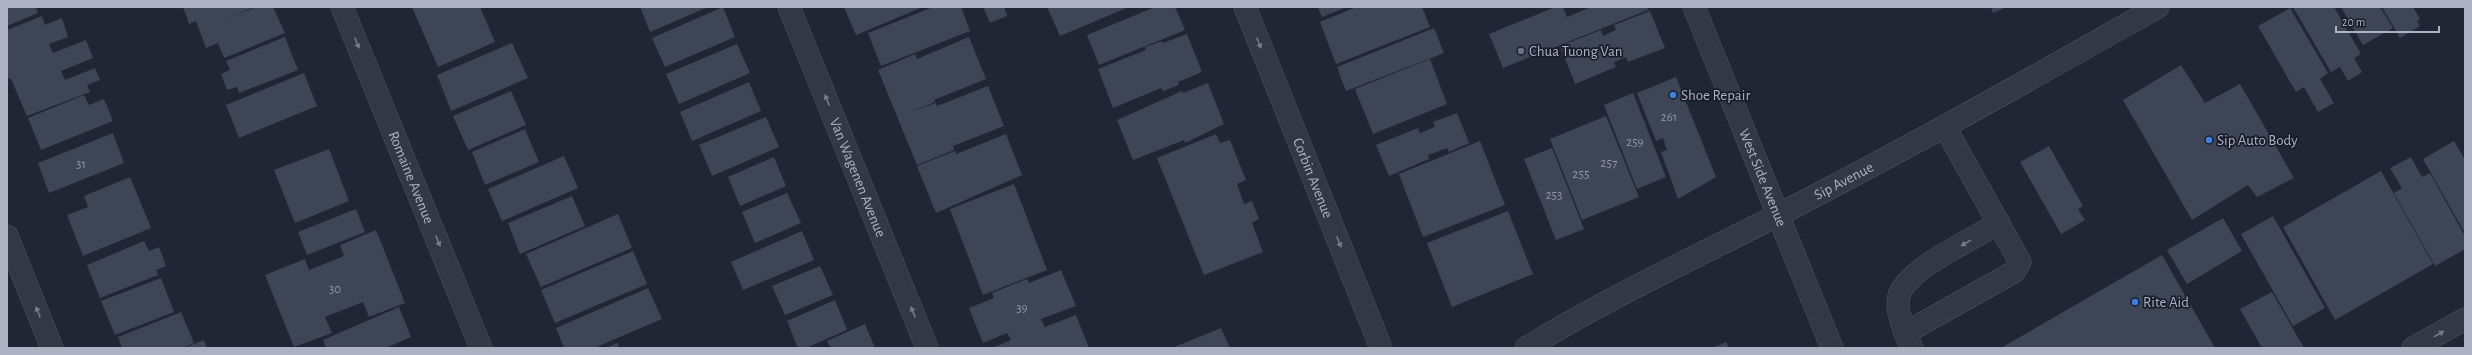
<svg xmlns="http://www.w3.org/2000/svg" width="2472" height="355" viewBox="0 0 2472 355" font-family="'Alegreya Sans',sans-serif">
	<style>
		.building { fill: #3e4557 }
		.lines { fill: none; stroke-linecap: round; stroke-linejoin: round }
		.minor-casing { stroke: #515563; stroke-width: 23 }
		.minor { stroke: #333845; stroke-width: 22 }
		.oneway { fill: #767b8a }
		.worship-dot { fill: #6b7280; stroke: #191d2a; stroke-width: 1.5 }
		.shop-dot { fill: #3f7fe0; stroke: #191d2a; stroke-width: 1.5 }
		.labels { text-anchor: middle; stroke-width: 3.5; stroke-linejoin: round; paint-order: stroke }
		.number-label { font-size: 13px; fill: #9197a7 }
		.poi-label { font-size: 15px; fill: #adb2c2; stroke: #191d2a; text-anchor: start }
		.street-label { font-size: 15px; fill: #adb2c2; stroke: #191d2a }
	</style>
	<rect width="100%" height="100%" fill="#202634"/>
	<!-- building -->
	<g class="building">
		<polygon points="7,7 36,7 38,13 7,26"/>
		<polygon points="183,7 254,7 230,17 257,7 273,7 285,33 224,58 218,43 206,48 196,21 189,24"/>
		<polygon points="412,7 480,7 495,42 438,67"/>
		<polygon points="640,7 708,7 650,32"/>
		<polygon points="723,7 735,37 665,67 652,38"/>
		<polygon points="844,7 923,7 856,35"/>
		<polygon points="933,7 961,7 970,31 881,66 868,33"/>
		<polygon points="983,7 1004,7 1007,16 990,23"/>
		<polygon points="1047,7 1129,7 1060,36"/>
		<polygon points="1155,7 1175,7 1185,30 1099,65 1087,35"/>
		<polygon points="1318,7 1347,7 1322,17"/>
		<polygon points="1356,7 1422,7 1430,27 1336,64 1320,22"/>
		<polygon points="1555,7 1563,7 1567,17 1591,7 1647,7 1648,10 1503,68 1489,34"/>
		<polygon points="1991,7 2007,7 1993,13"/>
		<polygon points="2293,7 2334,7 2361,54 2354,58 2362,72 2348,81 2340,67 2331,72"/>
		<polygon points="2341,7 2380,7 2393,28 2363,45"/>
		<polygon points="2382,7 2413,7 2420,19 2417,21 2420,26 2400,38"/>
		<polygon points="2290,8 2328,73 2320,79 2334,103 2318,112 2304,87 2296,92 2258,26"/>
		<polygon points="1650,11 1665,48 1628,62 1626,57 1614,62 1616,67 1575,84 1560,46 1601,30 1603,36 1616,30 1614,25"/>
		<polygon points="42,16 45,25 62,18 68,37 49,44 53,53 86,40 93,58 61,71 65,80 95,68 100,80 87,85 90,92 27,116 11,79 7,78 7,30"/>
		<polygon points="1434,28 1444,53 1346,91 1337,67"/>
		<polygon points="1187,34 1202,72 1178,82 1179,85 1163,91 1161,88 1113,108 1098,69 1146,50 1145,47 1162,41 1163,43"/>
		<polygon points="285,37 298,70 239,93 237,87 227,90 221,74 230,70 226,61"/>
		<polygon points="969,37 986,79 934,100 935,102 908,113 936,103 937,106 988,86 1004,126 953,146 954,150 917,165 878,70 915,54 917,59"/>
		<polygon points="512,43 528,78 451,111 437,75"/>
		<polygon points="737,44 750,73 679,104 666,74"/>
		<polygon points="1430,59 1447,104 1373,134 1355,89"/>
		<polygon points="2181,65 2205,103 2240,84 2294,178 2257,197 2248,185 2192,220 2123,100"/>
		<polygon points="304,73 317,106 239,138 226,105"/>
		<polygon points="1676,77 1716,177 1678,199 1661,152 1667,150 1663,138 1656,141 1637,93"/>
		<polygon points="749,82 761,111 692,141 680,112"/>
		<polygon points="1208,83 1224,124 1185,143 1184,140 1133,160 1117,120 1182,91 1183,93"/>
		<polygon points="511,91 526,125 468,150 453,116"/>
		<polygon points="1633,93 1666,177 1637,189 1604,105"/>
		<polygon points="84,95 89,105 104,99 113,121 41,150 28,118"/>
		<polygon points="1457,113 1469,143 1449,152 1447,148 1428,155 1429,159 1389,176 1376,145 1418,128 1420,133 1435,127 1433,122"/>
		<polygon points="1606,116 1639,197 1582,220 1550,139"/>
		<polygon points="766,117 779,147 712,176 699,145"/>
		<polygon points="525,129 539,162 485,185 472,152"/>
		<polygon points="113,133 124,163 49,193 38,163"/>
		<polygon points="1006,134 1022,175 936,213 917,166 955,151 956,154"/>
		<polygon points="1216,134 1220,143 1230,140 1246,180 1237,184 1244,204 1252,201 1259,219 1252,223 1263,252 1204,275 1157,158"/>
		<polygon points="1480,141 1505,205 1423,237 1399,174"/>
		<polygon points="2454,141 2465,160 2465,233 2423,159"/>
		<polygon points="2049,146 2083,206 2078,209 2085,220 2061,234 2020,162"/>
		<polygon points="1552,148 1584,229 1556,240 1524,159"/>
		<polygon points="329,149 349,201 295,223 274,170"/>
		<polygon points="564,156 578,188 502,221 488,189"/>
		<polygon points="774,157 786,186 740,206 728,177"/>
		<polygon points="2411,157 2422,177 2430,173 2465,236 2465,249 2435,266 2394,193 2402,188 2390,168"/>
		<polygon points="2381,171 2433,264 2335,320 2283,227"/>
		<polygon points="130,177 151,228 83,256 67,215 88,207 84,196"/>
		<polygon points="1014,184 1047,270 983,295 950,209"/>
		<polygon points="787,193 801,223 755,243 742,212"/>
		<polygon points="572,196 585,226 520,254 508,223"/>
		<polygon points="356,209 365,232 307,255 298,232"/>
		<polygon points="1508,211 1533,274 1452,307 1427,243"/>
		<polygon points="618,214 632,248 541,287 526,254"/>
		<polygon points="2273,216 2325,308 2293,326 2241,234"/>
		<polygon points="2223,218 2242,251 2187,284 2167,250"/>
		<polygon points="376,230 405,303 369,317 363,302 325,317 332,333 294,347 265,275 305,259 309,270 344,256 340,245"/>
		<polygon points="802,231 814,260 743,290 731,262"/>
		<polygon points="144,241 149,251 159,247 166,266 156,270 158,275 100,298 87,265"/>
		<polygon points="633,251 647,284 555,323 541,290"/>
		<polygon points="2162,255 2215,348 2001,348"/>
		<polygon points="820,266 833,295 785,315 772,286"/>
		<polygon points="1061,270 1076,306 1041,319 1045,327 1076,315 1089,348 992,348 1011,340 1007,333 983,343 969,308 994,298 992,293 1027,279 1029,283"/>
		<polygon points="161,278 174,312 115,335 101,301"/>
		<polygon points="648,288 662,319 594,348 564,348 556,328"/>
		<polygon points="2272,292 2304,348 2262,348 2240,309"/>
		<polygon points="835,300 847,330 806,348 798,348 787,321"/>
		<polygon points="399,307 411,337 385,348 326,348 323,340"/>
		<polygon points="181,312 194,343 182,348 122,348 118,337"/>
		<polygon points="865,324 875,348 831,348 827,341"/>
		<polygon points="1221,328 1230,348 1172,348"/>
		<polygon points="204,340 207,348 184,348"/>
		<polygon points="1726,342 1729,348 1712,348"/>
		<polygon points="617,343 619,348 606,348"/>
	</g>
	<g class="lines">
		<!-- minor casing -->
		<g class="minor-casing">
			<g id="minor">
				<path id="s1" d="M 342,7 L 481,348"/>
				<path id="s2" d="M 789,7 L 927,348"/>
				<path id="s3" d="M 1245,7 L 1381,348"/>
				<path id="s4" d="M 1694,7 L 1832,348"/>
				<polyline points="7,236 52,348"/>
				<path d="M 1905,333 C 1901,320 1894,305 1901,291 C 1915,265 1973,239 1999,223"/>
				<path id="s5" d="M 1526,348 C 1608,298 1694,258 1778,215 C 1907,149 2032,78 2158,7"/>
				<polyline points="1912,348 1905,333 2014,272 2020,262 1945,127"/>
				<polyline points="2413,348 2465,319"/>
			</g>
		</g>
		<!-- minor -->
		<use href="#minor" class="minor"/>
	</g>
	<!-- one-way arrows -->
	<defs><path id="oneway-solid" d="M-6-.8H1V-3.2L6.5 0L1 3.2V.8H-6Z"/></defs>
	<g class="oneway">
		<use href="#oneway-solid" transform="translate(357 43) rotate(68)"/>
		<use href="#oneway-solid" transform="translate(1259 43) rotate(68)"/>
		<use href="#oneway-solid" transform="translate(827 100) rotate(-112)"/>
		<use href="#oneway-solid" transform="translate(438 241) rotate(68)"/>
		<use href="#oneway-solid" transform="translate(1339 242) rotate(68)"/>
		<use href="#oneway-solid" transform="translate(1966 243) rotate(149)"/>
		<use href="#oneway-solid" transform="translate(38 312) rotate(-112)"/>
		<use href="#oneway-solid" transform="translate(913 312) rotate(-112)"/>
		<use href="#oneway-solid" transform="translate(2439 334) rotate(-29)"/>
	</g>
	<!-- markers -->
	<circle class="worship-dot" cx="1521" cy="51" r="4"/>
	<g class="shop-dot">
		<circle cx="1673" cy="95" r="4"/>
		<circle cx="2209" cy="140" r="4"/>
		<circle cx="2135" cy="302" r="4"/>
	</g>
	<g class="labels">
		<!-- number labels -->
		<g class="number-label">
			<text x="1669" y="121">261</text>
			<text x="1635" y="146">259</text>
			<text x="1609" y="167">257</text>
			<text x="81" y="168">31</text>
			<text x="1581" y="178">255</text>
			<text x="1554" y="199">253</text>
			<text x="335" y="293">30</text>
			<text x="1022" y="312">39</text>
		</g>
		<!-- poi labels -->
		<g class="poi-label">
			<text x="1529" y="56">Chua Tuong Van</text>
			<text x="1681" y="100">Shoe Repair</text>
			<text x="2217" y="145">Sip Auto Body</text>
			<text x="2143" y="307">Rite Aid</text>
		</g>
		<!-- street labels -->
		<g class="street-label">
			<text dy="5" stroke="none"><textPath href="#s4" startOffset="184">West Side Avenue</textPath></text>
			<text dy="5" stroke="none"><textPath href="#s1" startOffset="184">Romaine Avenue</textPath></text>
			<text dy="5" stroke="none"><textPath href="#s2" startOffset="184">Van Wagenen Avenue</textPath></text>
			<text dy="5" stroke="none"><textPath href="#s3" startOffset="184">Corbin Avenue</textPath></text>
			<text dy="5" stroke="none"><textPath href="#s5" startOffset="359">Sip Avenue</textPath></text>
		</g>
	</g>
	<!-- border -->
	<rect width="2472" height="355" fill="none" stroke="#adb2c2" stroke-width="16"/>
	<!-- scale -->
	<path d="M2336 26v6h103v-6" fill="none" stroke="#adb2c2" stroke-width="2"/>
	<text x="2342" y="26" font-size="12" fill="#adb2c2" stroke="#191d2a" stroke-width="3" paint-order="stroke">20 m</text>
</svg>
